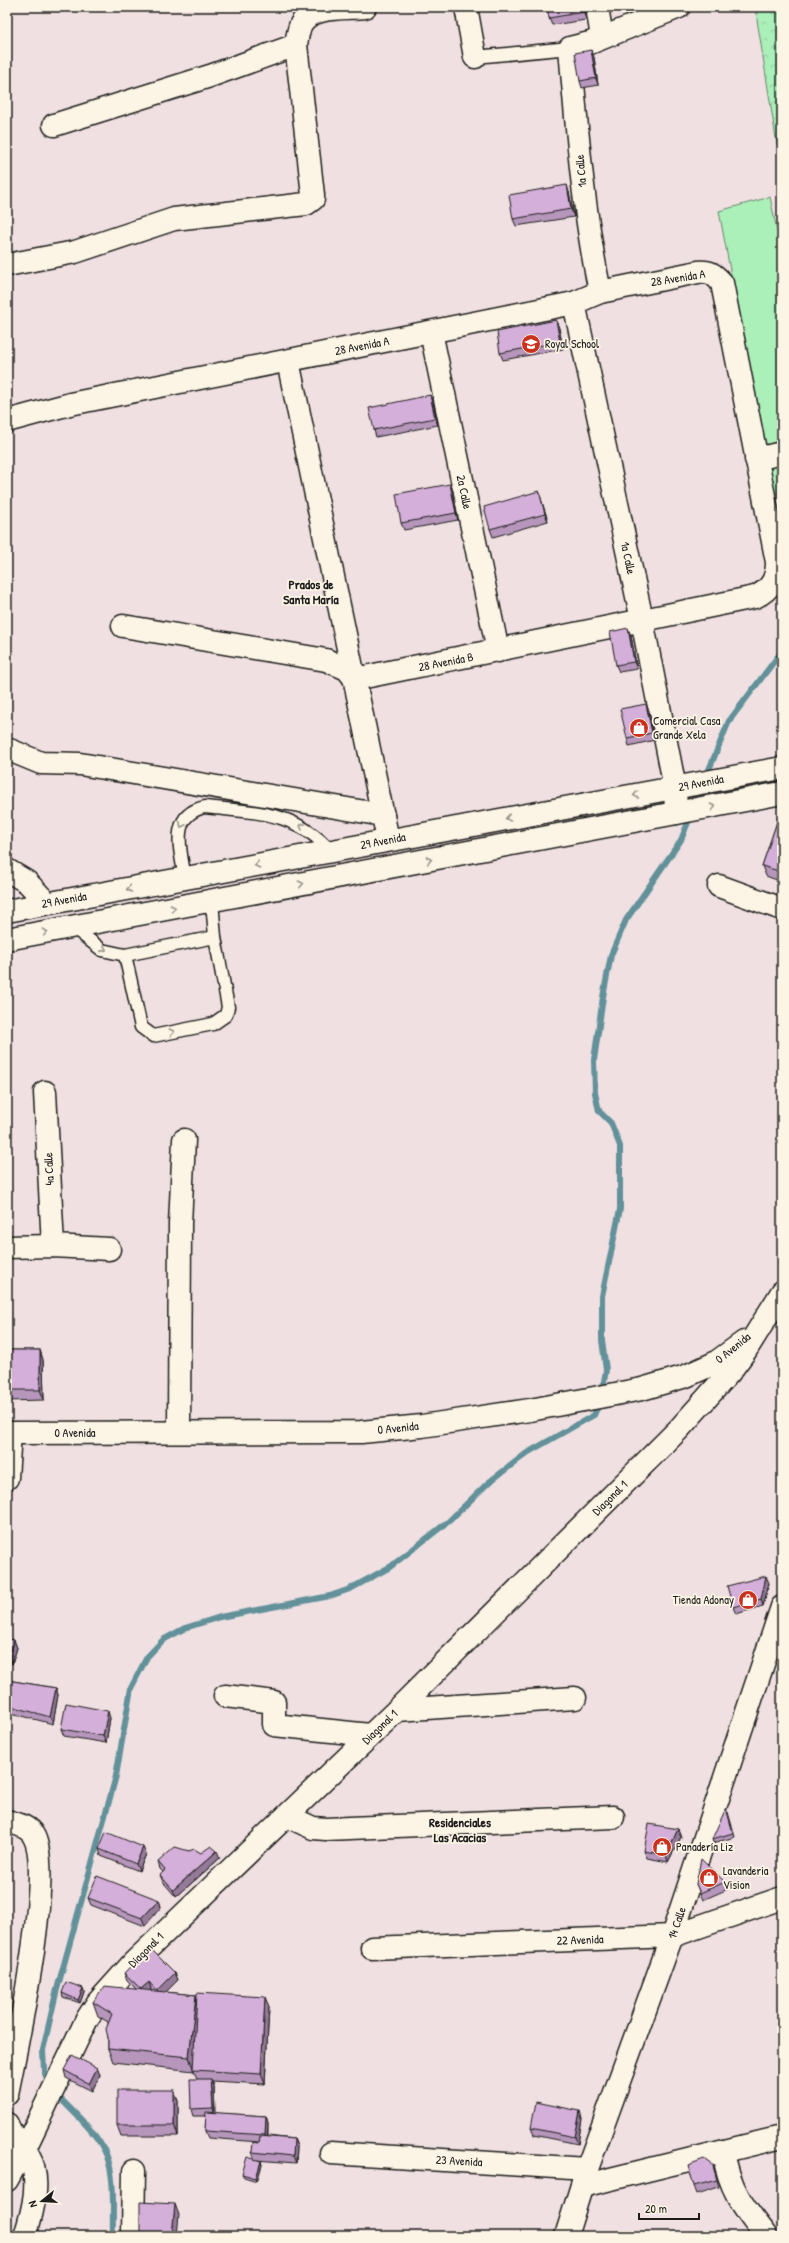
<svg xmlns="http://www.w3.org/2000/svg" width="789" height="2243" viewBox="0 0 789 2243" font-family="'Patrick Hand',sans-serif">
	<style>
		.grass { fill: #abefb9; stroke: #64866a }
		.forest { fill: url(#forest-crowns); stroke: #64866a }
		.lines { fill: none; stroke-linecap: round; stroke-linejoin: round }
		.stream { stroke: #62919a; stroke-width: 6 }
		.service-casing { stroke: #1c1c1c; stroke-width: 15 }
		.minor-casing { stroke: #1c1c1c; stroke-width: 25 }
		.tertiary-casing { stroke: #1c1c1c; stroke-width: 25 }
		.secondary-casing { stroke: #1c1c1c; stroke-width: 25 }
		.service { stroke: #fcf5e5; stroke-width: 12 }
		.minor { stroke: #fcf5e5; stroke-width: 22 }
		.tertiary { stroke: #fcf5e5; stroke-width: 22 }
		.secondary { stroke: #fcf5e5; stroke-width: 22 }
		.wall { fill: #b696bb; stroke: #1c1c1c }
		.shaded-wall { fill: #947a98; stroke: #1c1c1c }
		.building { fill: #d4afd9; stroke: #1c1c1c }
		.oneway { stroke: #97938b }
		.labels { text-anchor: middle; stroke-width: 3.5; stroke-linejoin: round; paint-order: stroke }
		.street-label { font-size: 12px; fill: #1c1c1c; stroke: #fcf5e5 }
		.poi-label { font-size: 12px; fill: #1c1c1c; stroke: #fcf5e5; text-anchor: start }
		.neighbourhood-label { font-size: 13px; font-weight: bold; fill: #1c1c1c; stroke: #fcf5e5 }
	</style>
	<defs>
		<pattern id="forest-crowns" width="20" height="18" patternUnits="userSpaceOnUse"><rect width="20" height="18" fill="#abefb9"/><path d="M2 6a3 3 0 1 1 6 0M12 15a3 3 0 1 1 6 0" fill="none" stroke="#93cc9e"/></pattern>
	</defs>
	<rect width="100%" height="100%" fill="#f0e0e1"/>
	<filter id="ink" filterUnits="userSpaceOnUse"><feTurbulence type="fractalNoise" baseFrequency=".025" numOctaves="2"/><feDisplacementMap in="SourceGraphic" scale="8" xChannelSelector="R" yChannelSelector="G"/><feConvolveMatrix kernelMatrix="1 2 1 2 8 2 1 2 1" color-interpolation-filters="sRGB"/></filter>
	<g filter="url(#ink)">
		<!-- grass -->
		<polygon class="grass" points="770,197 782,255 782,440 763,446 719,211"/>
		<!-- forest -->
		<g class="forest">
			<polygon points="755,7 782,7 782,144 777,145"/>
			<polygon points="782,462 782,493 770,493 772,463"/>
		</g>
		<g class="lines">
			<!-- stream -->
			<g class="stream">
				<polyline points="706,777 729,721 782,651"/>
				<polyline points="602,1393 606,1370 602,1340 602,1296 620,1209 620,1146 611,1123 599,1111 595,1093 594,1060 603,997 611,955 626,920 681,840 691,815"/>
				<polyline points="49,2086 44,2070 43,2050 56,1993 116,1776 131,1688 147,1657 163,1640 185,1628 220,1617 330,1596 350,1589 390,1567 449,1521 488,1483 527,1453 594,1415 600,1402"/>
				<path d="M 55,2093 C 72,2111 96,2131 106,2154 C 116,2178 112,2210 113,2236"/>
			</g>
			<!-- service casing -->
			<g class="service-casing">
				<g id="service">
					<polyline points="475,57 570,48"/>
					<path d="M 185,879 C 181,851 168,815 205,807 C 257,813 293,810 331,851"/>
					<polyline points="73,927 102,950 125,955 141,1027 153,1036 213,1024 226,1015 228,1007 215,937 212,901"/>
					<polyline points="125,955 215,937"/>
				</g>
			</g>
			<!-- minor casing -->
			<g class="minor-casing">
				<g id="minor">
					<polyline points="466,7 475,57"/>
					<polyline points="597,7 602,37"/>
					<polyline points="54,125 210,76 296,45"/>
					<path d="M 7,265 L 75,252 L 174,219 L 306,204 L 313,199 L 313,195 L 296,45 C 297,39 298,30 301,24 C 312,5 346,9 365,7"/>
					<path d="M 600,292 C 583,211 577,130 570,48 L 590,43 L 679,7"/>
					<polyline points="574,303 642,620 675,788 676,813"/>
					<polyline points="431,332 498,651"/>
					<polyline points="288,361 388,840"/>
					<path d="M 7,421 L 70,404 L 574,303 L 600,292 L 698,272 C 710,271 714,274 722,283 L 777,562 C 777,580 770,590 755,597 L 355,679 L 347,669 L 326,660 L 123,626"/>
					<polyline points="756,459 782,453"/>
					<polyline points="7,749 41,763 80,764 383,815"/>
					<polyline points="7,870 27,882 47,903"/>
					<polyline points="719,886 782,909"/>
					<polyline points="45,1092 53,1246"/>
					<polyline points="7,1247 53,1246 109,1249"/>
					<polyline points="179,1432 180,1224 184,1140"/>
					<polyline points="7,1478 10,1433"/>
					<polyline points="225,1696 274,1702 274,1725 370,1735"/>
					<polyline points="397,1710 575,1698"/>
					<polyline points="287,1816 313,1828 326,1829 613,1817"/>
					<path d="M 7,1821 C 17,1824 28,1826 33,1835 C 55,1869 16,2048 7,2094"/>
					<polyline points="372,1948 672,1936 782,1898"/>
					<path d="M 7,2124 C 11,2137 22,2142 28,2154 C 42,2178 33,2211 25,2236"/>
					<path d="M 723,2151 C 729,2188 743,2207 766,2236"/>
					<polyline points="331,2153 587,2169"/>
					<polyline points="582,2186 782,2137"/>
					<polyline points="133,2236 134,2171"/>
				</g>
			</g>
			<!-- tertiary casing -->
			<g class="tertiary-casing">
				<g id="tertiary">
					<polyline points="7,1433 361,1432 422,1426 530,1410 642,1389 686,1376 715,1363 744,1342"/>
					<polyline points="7,2180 28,2142 87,2019 98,2002 133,1963 397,1710 679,1429 729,1373 746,1350 782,1292"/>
					<polyline points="566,2236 587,2169 672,1936 782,1607"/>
				</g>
			</g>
			<!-- secondary casing -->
			<g class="secondary-casing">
				<g id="secondary">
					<polyline points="7,911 782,768"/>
					<polyline points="7,939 782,793"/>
				</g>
			</g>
			<!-- service -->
			<use href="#service" class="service"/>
			<!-- minor -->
			<use href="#minor" class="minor"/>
			<!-- tertiary -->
			<use href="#tertiary" class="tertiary"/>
			<!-- secondary -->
			<use href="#secondary" class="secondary"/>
		</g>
		<!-- wall -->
		<g class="wall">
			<polygon points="584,7 586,20 552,25 549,18"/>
			<polygon points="594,57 598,85 582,88 580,81"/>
			<polygon points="569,192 574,217 516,226 513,219"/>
			<polygon points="559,328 563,349 503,360 500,353"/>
			<polygon points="433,402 438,425 376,437 374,430"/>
			<polygon points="450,484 453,491 458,520 404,530 401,523"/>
			<polygon points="541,499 548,521 493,537 490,529"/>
			<polygon points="631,636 637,669 619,672 616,665"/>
			<polygon points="646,704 649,711 655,740 629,746 627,738"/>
			<polygon points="782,807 782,882 766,876 762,866"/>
			<polygon points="7,1350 40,1350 43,1360 44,1400 7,1401"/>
			<polygon points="769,1583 763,1606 736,1614 733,1607"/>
			<polygon points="7,1638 14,1640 17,1648 12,1664 7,1662"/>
			<polygon points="7,1680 56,1688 58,1695 53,1724 7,1712"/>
			<polygon points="110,1718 106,1743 64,1736 61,1729"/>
			<polygon points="728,1812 735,1837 713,1843 712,1839"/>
			<polygon points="678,1829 681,1837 668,1862 647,1858 644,1851"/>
			<polygon points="99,1849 146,1854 139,1871 101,1856"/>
			<polygon points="189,1851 220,1858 176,1897 163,1882 160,1875 163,1872 160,1869 158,1862"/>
			<polygon points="725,1882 728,1889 703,1900 696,1884"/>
			<polygon points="88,1898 159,1900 161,1907 145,1926 91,1905"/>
			<polygon points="124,1973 175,1973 178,1980 166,1992 196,1995 197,1999 269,2007 265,2084 212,2081 214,2086 215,2113 266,2116 268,2123 268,2136 294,2139 297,2146 296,2163 255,2160 261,2161 262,2165 257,2181 244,2177 242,2174 255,2160 252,2152 259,2142 208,2138 205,2131 206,2116 193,2116 191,2109 197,2079 194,2071 113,2062 108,2049 108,2022 98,2016 93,2002 136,1989 127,1980"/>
			<polygon points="83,1988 84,1992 80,2003 63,1997 62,1993"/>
			<polygon points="97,2068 100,2075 92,2091 66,2078 64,2070"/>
			<polygon points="174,2090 178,2101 178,2136 121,2136 117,2125"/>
			<polygon points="582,2118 578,2144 534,2135 531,2128"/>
			<polygon points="713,2166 719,2187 697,2194 694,2186"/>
		</g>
		<!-- shaded-wall -->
		<g class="shaded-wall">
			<polygon points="583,7 584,7 586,20 584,12"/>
			<polygon points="591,50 594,57 598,85 596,78"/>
			<polygon points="567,185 569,192 574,217 571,209"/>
			<polygon points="556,320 559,328 563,349 560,342"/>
			<polygon points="430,395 433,402 438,425 435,418"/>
			<polygon points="450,484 453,491 458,520 456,513"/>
			<polygon points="539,491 541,499 548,521 545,514"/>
			<polygon points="628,628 631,636 637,669 634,662"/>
			<polygon points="646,704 649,711 655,740 652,733"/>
			<polygon points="40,1350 43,1360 44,1400 40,1390"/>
			<polygon points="766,1576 769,1583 763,1606 761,1599"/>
			<polygon points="14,1640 17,1648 12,1664 10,1657"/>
			<polygon points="56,1688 58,1695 53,1724 50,1717"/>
			<polygon points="108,1711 110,1718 106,1743 103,1736"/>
			<polygon points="678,1829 681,1837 668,1862 666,1855"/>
			<polygon points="143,1847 146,1854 139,1871 136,1864"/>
			<polygon points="217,1851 220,1858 176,1897 173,1890"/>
			<polygon points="159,1900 161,1907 145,1926 142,1918"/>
			<polygon points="175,1973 178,1980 160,1998 157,1991"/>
			<polygon points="149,1982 151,1989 144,1997 141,1989"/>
			<polygon points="83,1988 84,1992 80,2003 78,2000"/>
			<polygon points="196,1995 201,2009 194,2071 189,2057"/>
			<polygon points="265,1997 269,2007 265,2084 261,2074"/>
			<polygon points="97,2068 100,2075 92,2091 89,2084"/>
			<polygon points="211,2079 214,2086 215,2116 213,2108"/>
			<polygon points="174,2090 178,2101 178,2136 174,2125"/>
			<polygon points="580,2111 582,2118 578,2144 575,2137"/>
			<polygon points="266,2116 268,2123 267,2142 265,2135"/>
			<polygon points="294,2139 297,2146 296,2163 293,2156"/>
			<polygon points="261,2161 262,2165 257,2181 256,2178"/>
			<polygon points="175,2204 179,2215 177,2236 172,2236"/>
		</g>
		<!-- building -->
		<g class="building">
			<polygon points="547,7 583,7 584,12 549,18"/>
			<polygon points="591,50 596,78 580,81 575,53"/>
			<polygon points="567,185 571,209 513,219 509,195"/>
			<polygon points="556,320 560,342 500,353 497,332"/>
			<polygon points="430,395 435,418 374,430 369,408"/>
			<polygon points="450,484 456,513 401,523 396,494"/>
			<polygon points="539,491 545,514 490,529 484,507"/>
			<polygon points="628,628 634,662 616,665 610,632"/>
			<polygon points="646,704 652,733 627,738 620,709"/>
			<polygon points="782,807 782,872 762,866"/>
			<rect x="7" y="1350" width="33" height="40"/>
			<polygon points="766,1576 761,1599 733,1607 727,1586"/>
			<polygon points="7,1638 14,1640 10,1657 7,1656"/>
			<polygon points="7,1680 56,1688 50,1717 7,1705"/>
			<polygon points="66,1703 108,1711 103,1736 61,1729"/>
			<polygon points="726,1808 733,1833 712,1839"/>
			<polygon points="649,1824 678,1829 666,1855 644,1851"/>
			<polygon points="106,1832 143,1847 136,1864 99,1849"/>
			<polygon points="211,1846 217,1851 173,1890 160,1875 165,1870 158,1862 175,1847 189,1851 194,1849 201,1853"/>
			<polygon points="701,1859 725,1882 700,1893 696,1884"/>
			<polygon points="97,1876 159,1900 142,1918 88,1898"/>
			<polygon points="149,1947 175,1973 157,1991 149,1982 141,1989 124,1973"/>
			<polygon points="66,1982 83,1988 78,2000 62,1993"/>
			<polygon points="104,1986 196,1995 189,2057 108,2049 108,2038 106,2029 112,2014 93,2002"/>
			<polygon points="197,1993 265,1997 261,2074 193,2070"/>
			<polygon points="72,2055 97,2068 89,2084 64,2070"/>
			<polygon points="190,2079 211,2079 213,2108 191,2109"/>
			<rect x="117" y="2090" width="57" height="35"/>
			<polygon points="536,2102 580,2111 575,2137 531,2128"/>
			<polygon points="206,2112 266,2116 265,2135 205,2131"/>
			<polygon points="260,2136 294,2139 293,2156 252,2152 253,2142 259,2143"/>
			<polygon points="247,2157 261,2161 256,2178 242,2174"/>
			<polygon points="704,2159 713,2166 717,2180 694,2186 688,2165"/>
			<polygon points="140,2202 175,2204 172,2236 140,2236"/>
		</g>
		<!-- one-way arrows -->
		<defs><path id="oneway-chevron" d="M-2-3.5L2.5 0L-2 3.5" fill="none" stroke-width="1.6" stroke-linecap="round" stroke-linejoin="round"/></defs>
		<g class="oneway">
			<use href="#oneway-chevron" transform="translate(636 795) rotate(170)"/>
			<use href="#oneway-chevron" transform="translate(713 807) rotate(-11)"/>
			<use href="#oneway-chevron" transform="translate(508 818) rotate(170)"/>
			<use href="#oneway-chevron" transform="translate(182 825) rotate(117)"/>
			<use href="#oneway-chevron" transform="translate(302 826) rotate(-150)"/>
			<use href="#oneway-chevron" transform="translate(429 860) rotate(-11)"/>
			<use href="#oneway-chevron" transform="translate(257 865) rotate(169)"/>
			<use href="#oneway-chevron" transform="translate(301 884) rotate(-11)"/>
			<use href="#oneway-chevron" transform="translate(129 889) rotate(170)"/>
			<use href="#oneway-chevron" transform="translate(173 908) rotate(-11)"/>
			<use href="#oneway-chevron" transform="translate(45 932) rotate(-11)"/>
			<use href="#oneway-chevron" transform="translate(104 949) rotate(24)"/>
			<use href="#oneway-chevron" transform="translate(172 1032) rotate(-11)"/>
		</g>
	</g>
	<!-- icons -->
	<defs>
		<g id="school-disc" transform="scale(1)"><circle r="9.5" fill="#c8321e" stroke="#fcf5e5"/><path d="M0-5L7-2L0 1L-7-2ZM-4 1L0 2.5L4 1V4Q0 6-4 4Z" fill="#fff"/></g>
		<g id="shop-disc" transform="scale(1)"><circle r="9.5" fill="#c8321e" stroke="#fcf5e5"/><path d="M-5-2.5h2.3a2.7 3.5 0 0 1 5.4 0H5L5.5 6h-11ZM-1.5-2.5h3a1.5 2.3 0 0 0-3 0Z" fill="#fff"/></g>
	</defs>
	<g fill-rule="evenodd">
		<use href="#school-disc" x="531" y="344"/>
		<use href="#shop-disc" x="639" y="728"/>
		<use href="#shop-disc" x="748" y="1600"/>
		<use href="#shop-disc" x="662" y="1847"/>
		<use href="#shop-disc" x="709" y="1878"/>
	</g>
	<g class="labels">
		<!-- street labels -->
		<g class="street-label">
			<text transform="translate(581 171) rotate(-95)" y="4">1a Calle</text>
			<text transform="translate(678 278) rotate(-9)" y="4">28 Avenida A</text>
			<text transform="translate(362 346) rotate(-11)" y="4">28 Avenida A</text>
			<text transform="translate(464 492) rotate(78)" y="4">2a Calle</text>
			<text transform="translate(628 558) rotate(78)" y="4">1a Calle</text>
			<text transform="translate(446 662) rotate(-11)" y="4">28 Avenida B</text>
			<text transform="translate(701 783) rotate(-11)" y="4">29 Avenida</text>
			<text transform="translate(383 841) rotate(-11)" y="4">29 Avenida</text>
			<text transform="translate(64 900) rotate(-10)" y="4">29 Avenida</text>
			<text transform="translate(49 1169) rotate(-93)" y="4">4a Calle</text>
			<text transform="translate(733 1348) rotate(-39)" y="4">0 Avenida</text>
			<text transform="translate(398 1428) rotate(-6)" y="4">0 Avenida</text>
			<text x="75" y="1437">0 Avenida</text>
			<text transform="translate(610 1498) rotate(-45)" y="4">Diagonal 1</text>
			<text transform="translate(380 1727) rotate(-44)" y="4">Diagonal 1</text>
			<text transform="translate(677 1923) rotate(-71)" y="4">14 Calle</text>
			<text transform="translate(580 1940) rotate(-2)" y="4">22 Avenida</text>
			<text transform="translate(146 1950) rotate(-45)" y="4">Diagonal 1</text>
			<text transform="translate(459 2161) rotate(3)" y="4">23 Avenida</text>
		</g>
		<!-- poi labels -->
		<g class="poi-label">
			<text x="545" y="348">Royal School</text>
			<text x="653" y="725">Comercial Casa<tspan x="653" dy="14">Grande Xela</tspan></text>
			<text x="734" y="1604" text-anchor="end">Tienda Adonay</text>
			<text x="676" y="1851">Panadería Liz</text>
			<text x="723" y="1875">Lavanderia<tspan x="723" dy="14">Vision</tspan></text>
		</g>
		<!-- neighbourhood labels -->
		<g class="neighbourhood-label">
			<text x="311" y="589">Prados de<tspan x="311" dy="15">Santa María</tspan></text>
			<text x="460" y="1827">Residenciales<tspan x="460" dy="15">Las Acacias</tspan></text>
		</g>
	</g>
	<!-- margin -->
	<rect width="789" height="2243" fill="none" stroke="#fcf5e5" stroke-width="24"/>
	<rect x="12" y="12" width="765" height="2219" fill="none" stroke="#1c1c1c" stroke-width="1.5" filter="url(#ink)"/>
	<!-- north arrow -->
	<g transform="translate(42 2201) rotate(252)" stroke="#fcf5e5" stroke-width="3" paint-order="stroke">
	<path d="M0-3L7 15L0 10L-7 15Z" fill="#1c1c1c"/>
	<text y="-6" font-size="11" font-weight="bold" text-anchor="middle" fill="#1c1c1c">N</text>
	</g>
	<!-- scale -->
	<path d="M639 2213v6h60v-6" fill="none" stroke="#1c1c1c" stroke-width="2"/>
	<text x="645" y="2213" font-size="12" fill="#1c1c1c" stroke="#fcf5e5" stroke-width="3" paint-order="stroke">20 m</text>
</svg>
